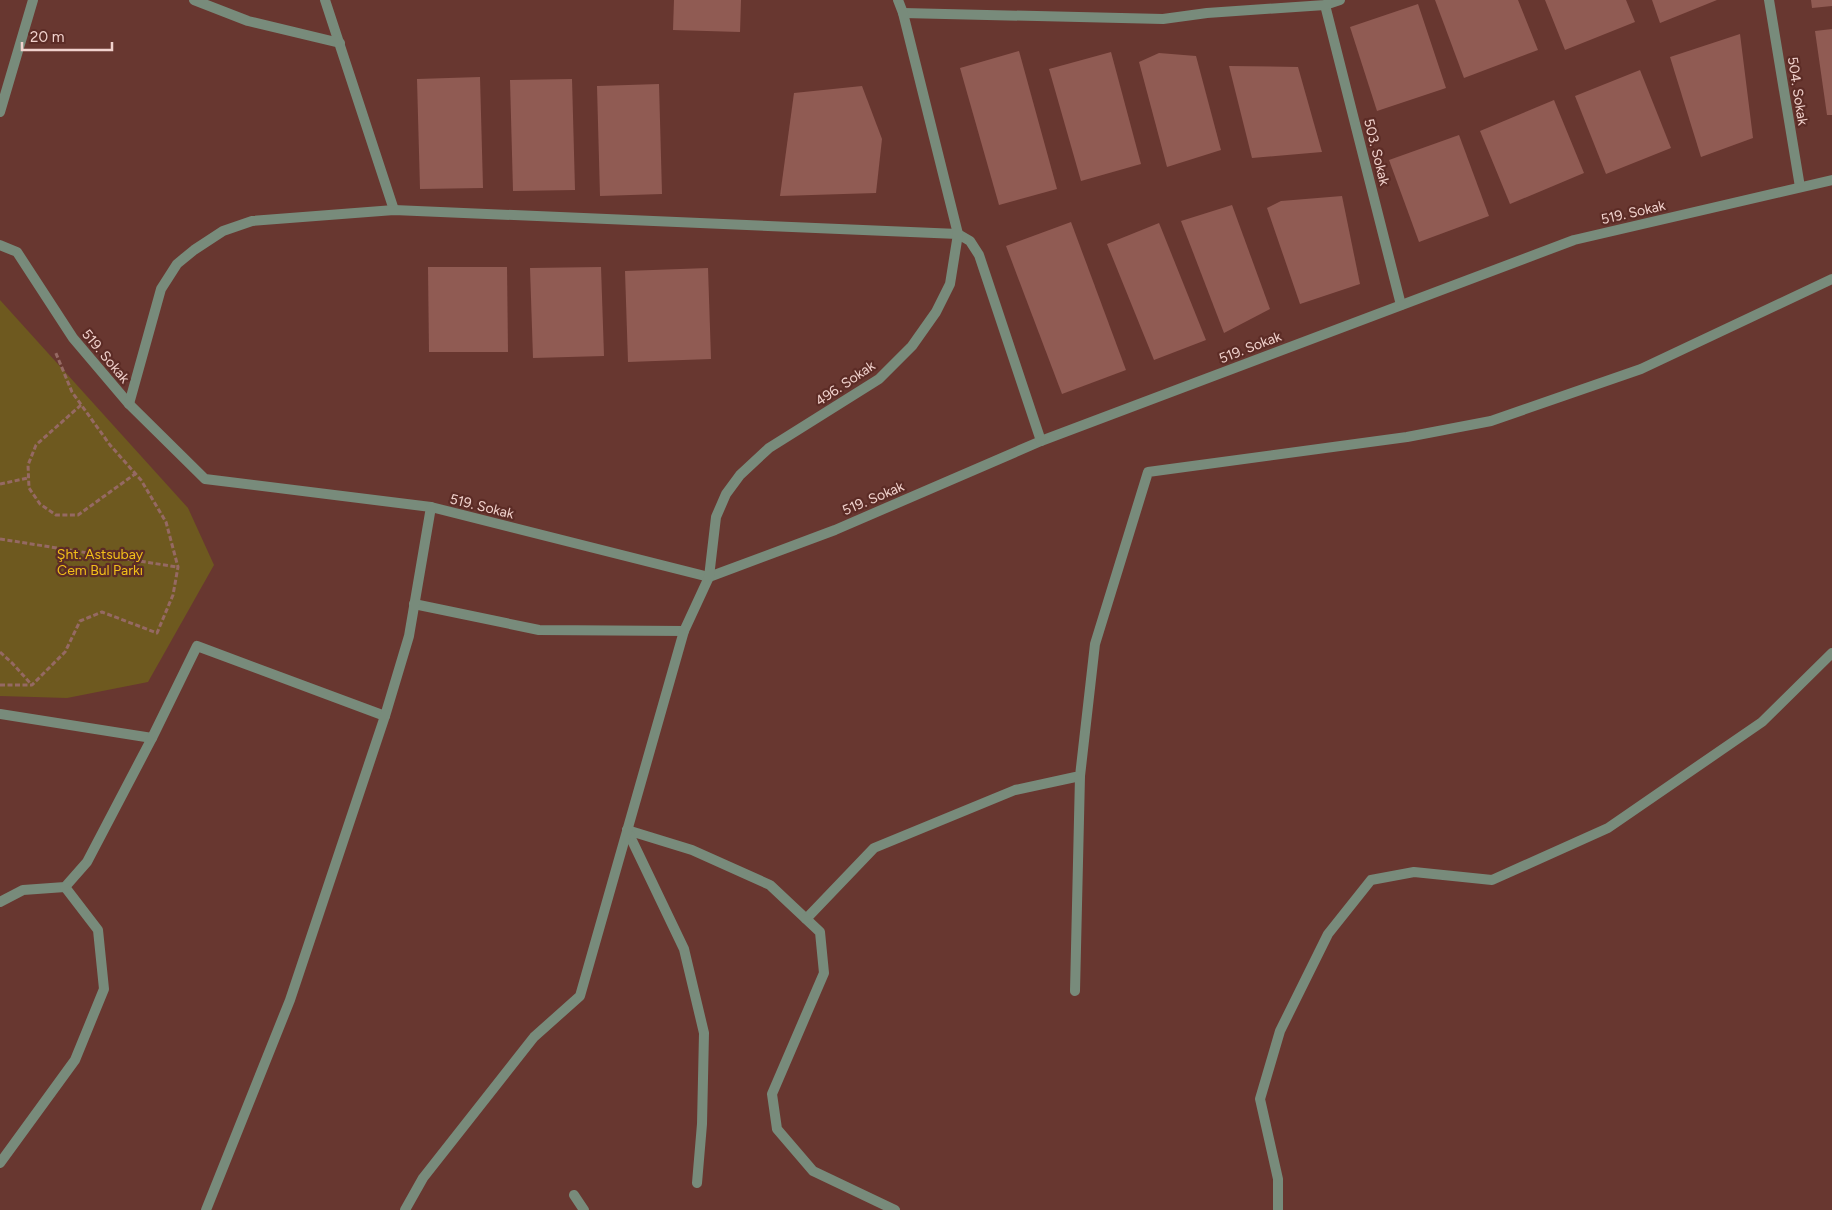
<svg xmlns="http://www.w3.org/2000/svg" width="1832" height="1210" viewBox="0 0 1832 1210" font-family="Figtree,sans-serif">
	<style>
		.green { fill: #6e591f }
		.building { fill: #905b53 }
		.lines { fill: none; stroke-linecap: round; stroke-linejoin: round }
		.path { stroke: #956963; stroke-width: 3; stroke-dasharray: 5 2.5; stroke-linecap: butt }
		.street { stroke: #788b7b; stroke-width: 10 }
		.labels { text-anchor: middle; stroke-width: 4.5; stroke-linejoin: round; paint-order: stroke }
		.street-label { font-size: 14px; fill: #f1d2cd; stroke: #5c2c26 }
		.park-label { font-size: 14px; fill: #f2bf19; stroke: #5c2c26 }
	</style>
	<rect width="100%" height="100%" fill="#683730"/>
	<!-- green -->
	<polygon class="green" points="0,300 188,508 214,565 148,682 67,698 0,696"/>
	<!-- building -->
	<g class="building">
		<polygon points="674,0 741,0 740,32 673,30"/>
		<polygon points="1435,0 1518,0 1538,50 1464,78"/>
		<polygon points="1545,0 1626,0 1635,22 1565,50"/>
		<polygon points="1652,0 1717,0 1660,23"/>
		<polygon points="1811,0 1832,0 1832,6 1812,8"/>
		<polygon points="1418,4 1446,88 1377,111 1350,27"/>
		<polygon points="1832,29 1832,115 1827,115 1815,31"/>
		<polygon points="1740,34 1753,138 1701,157 1670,57"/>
		<polygon points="1019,51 1057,189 999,205 960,68"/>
		<polygon points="1111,52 1141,164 1081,181 1049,69"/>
		<polygon points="1159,53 1196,56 1221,150 1167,167 1139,62"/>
		<polygon points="1229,66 1298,67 1322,152 1252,158"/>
		<polygon points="1640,70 1671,148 1606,174 1575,96"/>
		<polygon points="480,77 483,188 420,189 417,79"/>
		<polygon points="572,79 575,190 513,191 510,80"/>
		<polygon points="659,84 662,194 600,196 597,86"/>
		<polygon points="862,86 882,139 876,193 780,196 794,93"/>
		<polygon points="1554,100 1584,173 1510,204 1480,131"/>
		<polygon points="1459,135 1489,216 1419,242 1389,160"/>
		<polygon points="1342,196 1360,284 1300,304 1267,208 1281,201"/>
		<polygon points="1232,205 1270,309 1224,333 1181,221"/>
		<polygon points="1071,222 1126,370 1062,394 1006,246"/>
		<polygon points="1159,223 1206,340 1154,360 1107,244"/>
		<polygon points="428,267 507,267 508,352 429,352"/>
		<polygon points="601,267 604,356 533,358 530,268"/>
		<polygon points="708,268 711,359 628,362 625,271"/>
	</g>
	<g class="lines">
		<!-- path -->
		<g class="path">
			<polyline points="81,405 36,445 28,465 29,488 40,504 56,515 78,515 135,474"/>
			<polyline points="0,484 28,478"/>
			<polyline points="0,539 177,567"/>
			<polyline points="0,652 12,663 32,685"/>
			<polyline points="0,685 32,685 65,652 80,621 102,612 157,633 173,595 178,567 166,522 141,480 110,445 72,392 55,351"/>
		</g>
		<!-- street -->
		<g class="street">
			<polyline points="194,0 248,21 340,43"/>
			<polyline points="325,0 394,210"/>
			<polyline points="1769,0 1800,187"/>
			<polyline points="1325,5 1401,305"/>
			<polyline points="903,13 1163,19 1207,13 1325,5 1340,0"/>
			<polyline points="0,112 33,0"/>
			<polyline points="0,245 17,252 73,338 129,404 205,479 431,507 709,577 835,530 1041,441 1574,240 1832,180"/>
			<polyline points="129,404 161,289 177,264 194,250 223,231 252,221 394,210 958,234 970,241 979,255 1041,441"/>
			<polyline points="414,604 539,630 684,631"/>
			<polyline points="0,714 152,738"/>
			<polyline points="627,830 692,850 770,885 820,932 824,973 772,1094 777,1129 813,1171 895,1210"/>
			<polyline points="627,830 684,949 704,1033 702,1124 697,1183"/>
			<polyline points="0,902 23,890 65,887 87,862 152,738 197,646 385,716"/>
			<polyline points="806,919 874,848 1015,790 1080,776 1095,644 1148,472 1407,437 1491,421 1641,369 1832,279"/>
			<polyline points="1075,991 1080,776"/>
			<polyline points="0,1163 75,1060 104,989 98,930 65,887"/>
			<polyline points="574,1195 584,1210"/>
			<polyline points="206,1210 290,1000 385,716 409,636 431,507"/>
			<polyline points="405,1210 423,1178 534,1037 580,996 684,631 709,577 716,517 726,494 740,475 769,448 879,379 912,346 936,312 950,284 958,234 903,13 898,0"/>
			<polyline points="1278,1210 1278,1179 1260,1099 1280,1031 1328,934 1371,880 1414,872 1492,880 1608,828 1762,722 1832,653"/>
		</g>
	</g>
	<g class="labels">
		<!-- street labels -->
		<g class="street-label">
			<text transform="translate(1798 91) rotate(81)" y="5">504. Sokak</text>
			<text transform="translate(1377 152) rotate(76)" y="5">503. Sokak</text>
			<text transform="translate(1633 212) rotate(-13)" y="5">519. Sokak</text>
			<text transform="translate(1250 347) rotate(-21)" y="5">519. Sokak</text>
			<text transform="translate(106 356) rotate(50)" y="5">519. Sokak</text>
			<text transform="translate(845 383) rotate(-34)" y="5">496. Sokak</text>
			<text transform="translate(873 498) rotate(-23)" y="5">519. Sokak</text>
			<text transform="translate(482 506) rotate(14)" y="5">519. Sokak</text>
		</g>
		<!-- park labels -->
		<g class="park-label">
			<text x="100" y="559">Şht. Astsubay<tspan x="100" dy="16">Cem Bul Parkı</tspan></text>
		</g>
	</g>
	<!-- scale -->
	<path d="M22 42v8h90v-8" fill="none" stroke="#f1d2cd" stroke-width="2.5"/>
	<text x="30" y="42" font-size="15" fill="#f1d2cd" stroke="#5c2c26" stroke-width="4" paint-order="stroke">20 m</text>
</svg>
